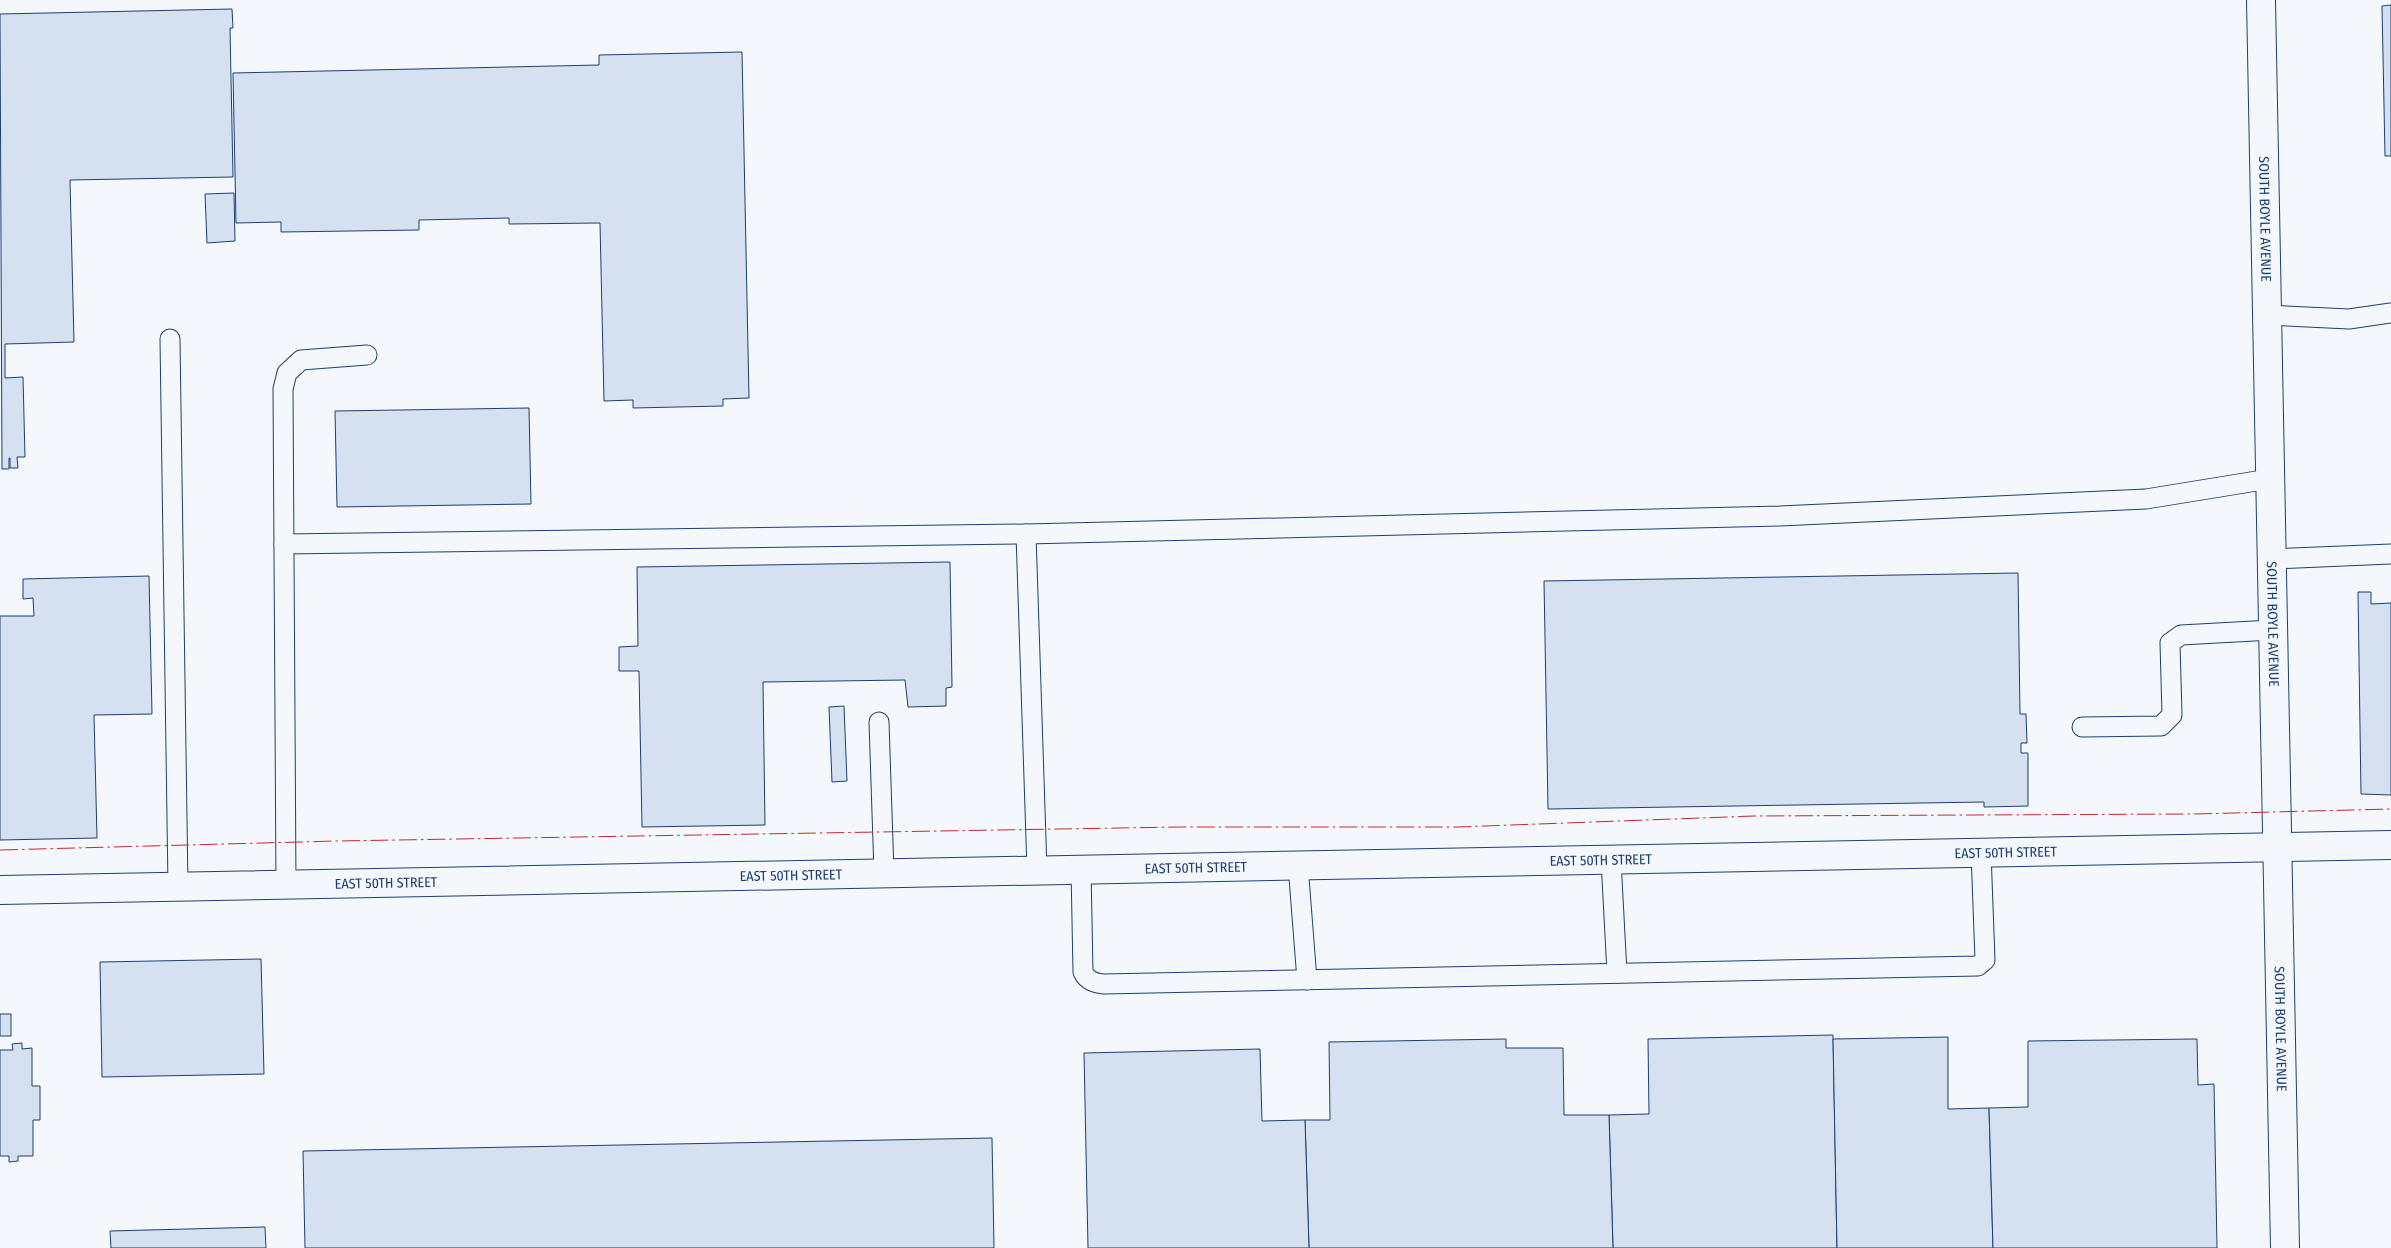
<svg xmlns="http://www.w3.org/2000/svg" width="2391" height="1248" viewBox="0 0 2391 1248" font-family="'Fira Sans Condensed',sans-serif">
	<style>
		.building { fill: #d5e0f0; stroke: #1d3f73 }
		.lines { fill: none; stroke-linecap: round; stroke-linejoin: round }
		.lane-casing { stroke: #1d3f73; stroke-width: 21 }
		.street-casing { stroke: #1d3f73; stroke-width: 30 }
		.secondary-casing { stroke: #1d3f73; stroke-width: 30 }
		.lane { stroke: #f4f7fb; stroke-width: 19 }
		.street { stroke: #f4f7fb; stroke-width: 28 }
		.secondary { stroke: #f4f7fb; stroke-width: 28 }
		.power { stroke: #c62828; stroke-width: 1; stroke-dasharray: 18 4 2.5 4; stroke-linecap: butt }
		.labels { text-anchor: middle; stroke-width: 4; stroke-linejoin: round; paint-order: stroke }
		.street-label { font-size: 14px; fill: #1d3f73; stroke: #f4f7fb }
	</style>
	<rect width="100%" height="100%" fill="#f4f7fb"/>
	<!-- building -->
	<g class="building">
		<polygon points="2391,5 2391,156 2385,156 2382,6"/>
		<polygon points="232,9 233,28 230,28 233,177 70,180 74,342 5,344 5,378 23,377 25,457 17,457 18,468 10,468 10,458 9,458 9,469 2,469 0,14"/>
		<polygon points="742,52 749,398 723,399 723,406 633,408 633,400 604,401 600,223 509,224 509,218 419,220 419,230 281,232 281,222 236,223 233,73 599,65 599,55"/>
		<polygon points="234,193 235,241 207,243 205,194"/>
		<polygon points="529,408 531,504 337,507 335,411"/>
		<polygon points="950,562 952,687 946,688 946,706 908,707 905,680 763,682 765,825 642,827 639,671 619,671 619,647 638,646 637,567"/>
		<polygon points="2018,573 2020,714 2026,714 2027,743 2021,743 2021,753 2028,753 2028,806 1984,807 1984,802 1548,809 1544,581"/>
		<polygon points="149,576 152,714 94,715 97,838 0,840 0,616 34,616 33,598 23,599 23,579"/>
		<polygon points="2358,592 2371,592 2371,604 2391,603 2391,795 2361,794"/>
		<polygon points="844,706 847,781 832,782 829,707"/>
		<polygon points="261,959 264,1074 102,1077 100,962"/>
		<rect x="0" y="1014" width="11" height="22"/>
		<polygon points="1833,1035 1837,1248 1613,1248 1609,1115 1649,1114 1648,1039"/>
		<polygon points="1948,1037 1948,1109 1989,1108 1993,1248 1837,1248 1833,1039"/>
		<polygon points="1506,1039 1506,1048 1563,1048 1564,1115 1609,1115 1613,1248 1309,1248 1305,1120 1330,1120 1329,1042"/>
		<polygon points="2197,1039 2198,1085 2214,1084 2217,1248 1993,1248 1989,1108 2028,1107 2028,1041"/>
		<polygon points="22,1043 22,1049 32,1048 32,1086 40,1086 40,1120 33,1120 33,1156 18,1156 18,1161 9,1162 9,1156 0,1156 0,1050 13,1050 12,1044"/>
		<polygon points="1260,1049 1262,1121 1305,1120 1309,1248 1088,1248 1084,1053"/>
		<polygon points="992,1138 994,1248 305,1248 303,1151"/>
		<polygon points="265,1227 266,1248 111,1248 110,1231"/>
	</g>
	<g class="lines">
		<!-- lane casing -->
		<g class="lane-casing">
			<g id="lane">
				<polyline points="2267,315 2349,319 2391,313"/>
				<polyline points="170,339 178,887"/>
				<polyline points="1026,534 1037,870"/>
				<polyline points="284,544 1026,534 1780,516 2146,499 2269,479"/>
				<polyline points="2271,559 2391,554"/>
				<polyline points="879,722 884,873"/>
				<polyline points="2082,727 2161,726 2172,715 2170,643 2181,635 2272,630"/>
				<polyline points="1611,860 1617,973"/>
				<polyline points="1298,865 1307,980"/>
				<path d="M 1081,869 L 1083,972 C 1087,981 1095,983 1104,984 L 1978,966 L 1985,960 L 1981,852"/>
				<polyline points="286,885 283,389 287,373 301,360 367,355"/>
			</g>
		</g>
		<!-- street casing -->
		<g class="street-casing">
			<g id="street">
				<path id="s1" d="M 0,890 L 2391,845"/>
			</g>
		</g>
		<!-- secondary casing -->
		<g class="secondary-casing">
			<g id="secondary">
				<path id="s2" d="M 2261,0 L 2285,1248"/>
			</g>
		</g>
		<!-- lane -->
		<use href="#lane" class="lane"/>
		<!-- street -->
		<use href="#street" class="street"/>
		<!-- secondary -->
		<use href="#secondary" class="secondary"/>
		<!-- power -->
		<polyline class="power" points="0,850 337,841 1180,827 1458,827 1754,816 2194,814 2391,809"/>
	</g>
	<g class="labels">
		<!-- street labels -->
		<g class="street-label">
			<text dy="5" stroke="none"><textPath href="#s2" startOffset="219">SOUTH BOYLE AVENUE</textPath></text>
			<text dy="5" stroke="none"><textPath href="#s2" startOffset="624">SOUTH BOYLE AVENUE</textPath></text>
			<text dy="5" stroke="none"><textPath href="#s1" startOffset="2006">EAST 50TH STREET</textPath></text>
			<text dy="5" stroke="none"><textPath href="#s1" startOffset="1601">EAST 50TH STREET</textPath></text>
			<text dy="5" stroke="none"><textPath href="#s1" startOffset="1196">EAST 50TH STREET</textPath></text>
			<text dy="5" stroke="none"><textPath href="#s1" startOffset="791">EAST 50TH STREET</textPath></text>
			<text dy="5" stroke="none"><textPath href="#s1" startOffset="386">EAST 50TH STREET</textPath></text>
			<text dy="5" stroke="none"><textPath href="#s2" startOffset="1029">SOUTH BOYLE AVENUE</textPath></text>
		</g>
	</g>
</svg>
